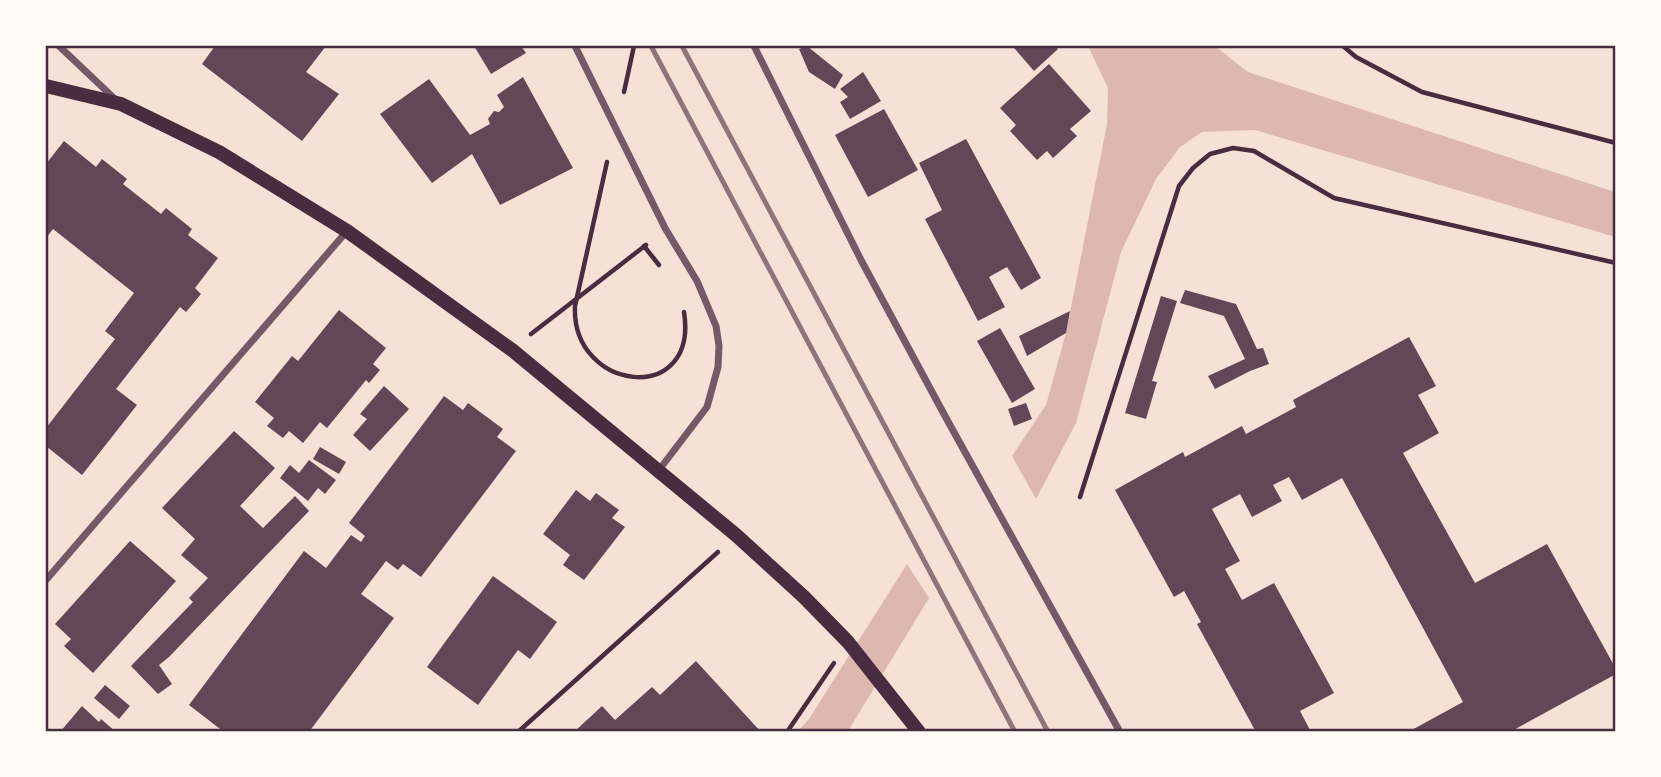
<svg xmlns="http://www.w3.org/2000/svg" width="1661" height="777" viewBox="0 0 1661 777" font-family="'Alegreya Sans',sans-serif">
	<style>
		.water { fill: #dcb8b0 }
		.building { fill: #644757 }
		.lines { fill: none; stroke-linecap: round; stroke-linejoin: round }
		.path { stroke: #4a2c40; stroke-width: 4.5 }
		.minor { stroke: #755966; stroke-width: 7 }
		.secondary { stroke: #4a2c40; stroke-width: 14 }
		.rail { stroke: #8f747c; stroke-width: 5 }
		.neatline { fill: none; stroke: #4a2c40; stroke-width: 2.5 }
	</style>
	<rect width="100%" height="100%" fill="#f7e1d7"/>
	<!-- water -->
	<g class="water">
		<polygon points="1088,46 1215,46 1248,72 1615,192 1615,237 1255,130 1202,132 1180,147 1156,179 1121,252 1076,423 1036,499 1012,456 1046,405 1066,333 1107,124 1108,88"/>
		<polygon points="907,564 929,598 848,731 797,732 809,719"/>
	</g>
	<!-- building -->
	<g class="building">
		<polygon points="215,46 326,46 306,72 339,94 302,141 202,64"/>
		<polygon points="474,46 521,46 526,53 491,74"/>
		<polygon points="807,46 843,75 835,89 809,72 799,49"/>
		<polygon points="1017,46 1055,46 1058,49 1034,71 1014,48"/>
		<polygon points="1049,64 1091,111 1070,129 1077,136 1053,158 1047,151 1037,160 1010,131 1016,125 1000,108"/>
		<polygon points="863,72 881,101 850,119 840,102 848,97 840,89"/>
		<polygon points="523,77 573,168 500,205 472,154 432,183 380,114 429,79 470,135 490,124 488,119 494,111 499,112 504,107 497,95"/>
		<polygon points="884,109 918,170 868,197 835,135"/>
		<polygon points="966,139 1041,278 1021,290 1007,267 989,277 1005,307 978,321 925,219 942,210 919,163"/>
		<polygon points="64,141 96,167 102,159 127,179 123,184 161,214 166,208 192,229 188,235 218,258 195,288 201,294 186,312 180,307 116,389 137,405 82,475 46,446 46,428 115,339 105,331 134,293 53,229 46,238 46,164"/>
		<polygon points="1185,290 1236,304 1257,349 1263,348 1269,364 1250,371 1215,389 1208,376 1245,359 1224,316 1180,303"/>
		<polygon points="1161,296 1177,301 1152,381 1157,382 1146,419 1125,413"/>
		<polygon points="339,310 386,348 373,364 380,370 369,383 366,380 327,428 320,422 303,443 289,431 283,438 267,426 274,418 255,402 292,356 298,361"/>
		<polygon points="1070,311 1066,333 1027,356 1019,336"/>
		<polygon points="1000,328 1035,389 1012,403 977,341"/>
		<polygon points="1409,337 1436,386 1418,395 1439,433 1403,453 1475,583 1547,544 1616,669 1616,674 1510,732 1408,732 1463,702 1342,478 1302,500 1289,477 1273,485 1282,501 1252,517 1240,494 1212,509 1240,561 1225,569 1242,600 1274,583 1334,693 1300,711 1311,732 1256,732 1197,624 1201,622 1184,591 1174,597 1115,490 1183,452 1185,457 1242,426 1246,434 1296,407 1293,400"/>
		<polygon points="384,386 409,409 370,451 353,435 367,419 360,414"/>
		<polygon points="444,396 463,410 468,403 503,429 497,437 516,451 421,577 403,564 398,570 386,561 361,594 394,618 309,732 224,732 189,705 304,551 326,568 351,535 361,542 365,536 349,523"/>
		<polygon points="1026,403 1032,419 1014,426 1008,409"/>
		<polygon points="234,431 275,468 240,506 263,528 295,496 309,511 169,657 159,665 172,684 158,694 131,666 193,602 189,598 208,578 181,555 195,539 162,508"/>
		<polygon points="320,447 346,462 339,474 313,459"/>
		<polygon points="309,460 336,480 325,494 318,488 308,501 280,478 290,465 299,473"/>
		<polygon points="576,490 590,501 596,493 619,510 612,518 625,527 584,580 563,565 570,555 543,534"/>
		<polygon points="130,541 176,581 93,673 64,646 71,639 55,624"/>
		<polygon points="493,576 557,622 530,659 518,650 478,705 427,667"/>
		<polygon points="696,661 761,732 574,732 602,706 615,720 652,687 660,695"/>
		<polygon points="105,685 130,706 119,719 94,698"/>
		<polygon points="82,706 99,722 101,719 116,732 60,732"/>
	</g>
	<g class="lines">
		<!-- path -->
		<g class="path">
			<polyline points="1343,46 1356,57 1422,92 1616,143"/>
			<polyline points="624,92 634,46"/>
			<path d="M 607,162 L 575,306 C 571,392 699,407 684,312"/>
			<polyline points="644,246 659,265"/>
			<polyline points="531,334 646,245"/>
			<polyline points="1080,497 1179,186 1193,168 1210,154 1233,148 1254,151 1334,198 1616,263"/>
			<polyline points="518,732 718,552"/>
			<polyline points="787,732 834,663"/>
		</g>
		<!-- minor -->
		<g class="minor">
			<polyline points="59,46 117,101"/>
			<polyline points="575,46 665,228 697,281 716,326 719,346 718,367 707,407 659,470"/>
			<polyline points="754,46 861,260 945,416 1120,732"/>
			<polyline points="46,580 347,231"/>
		</g>
		<!-- secondary -->
		<polyline class="secondary" points="46,86 121,104 219,152 347,231 512,350 736,535 804,597 848,642 919,732"/>
		<!-- rail -->
		<g class="rail">
			<polyline points="651,46 1015,732"/>
			<polyline points="682,46 1048,732"/>
		</g>
	</g>
	<!-- border -->
	<rect width="1661" height="777" fill="none" stroke="#fffaf5" stroke-width="94"/>
	<rect x="47" y="47" width="1567" height="683" class="neatline"/>
</svg>
